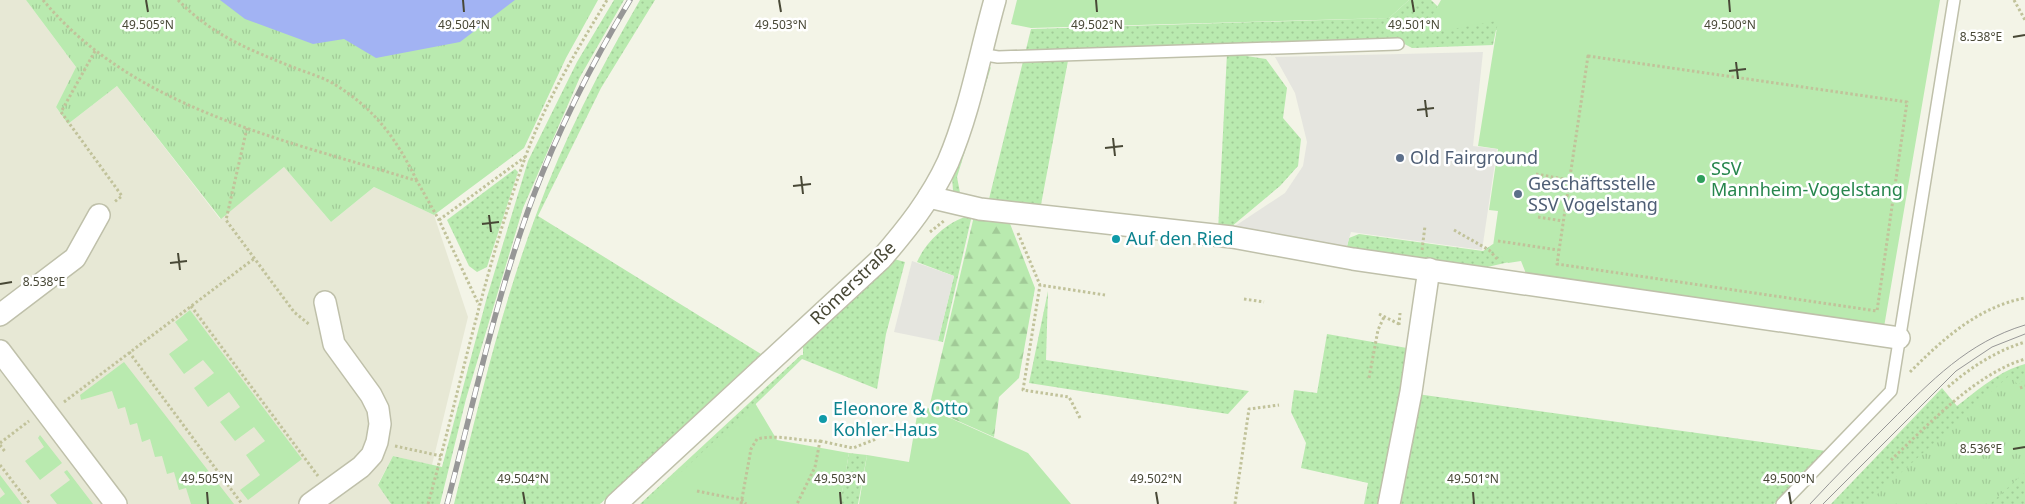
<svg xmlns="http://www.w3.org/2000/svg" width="2025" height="504" viewBox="0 0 2025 504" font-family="'Noto Sans',sans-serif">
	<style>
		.residential { fill: #e7e8d5 }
		.grass { fill: url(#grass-dots) }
		.forest { fill: url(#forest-firs) }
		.park { fill: url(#park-tufts) }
		.garden { fill: #b9eaaf }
		.parking { fill: #e5e5df }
		.water { fill: #a2b3f3 }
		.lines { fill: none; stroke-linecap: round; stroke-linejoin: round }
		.lane-casing { stroke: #bfc0aa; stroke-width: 14 }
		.street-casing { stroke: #bfc0aa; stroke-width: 24 }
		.path { stroke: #c1c29a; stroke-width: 3; stroke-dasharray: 2.5 2.5; stroke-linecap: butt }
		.lane { stroke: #fff; stroke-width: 11 }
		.street { stroke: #fff; stroke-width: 21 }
		.tram { stroke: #979797; stroke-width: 1 }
		.rail-casing { stroke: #979797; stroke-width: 5.5 }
		.rail { stroke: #fff; stroke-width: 4; stroke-dasharray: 11; stroke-linecap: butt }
		.ticks { fill: none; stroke: #484836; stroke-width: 2 }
		.service-dot { fill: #5c6f8a; stroke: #fff; stroke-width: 2 }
		.leisure-dot { fill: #2e9e5b; stroke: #fff; stroke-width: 2 }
		.culture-dot { fill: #0f9aa8; stroke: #fff; stroke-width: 2 }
		.labels { text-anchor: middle; stroke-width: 5; stroke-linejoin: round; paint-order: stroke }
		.service-label { font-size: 18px; fill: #4e5e75; stroke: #fff; text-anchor: start }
		.leisure-label { font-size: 18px; fill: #27864d; stroke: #fff; text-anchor: start }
		.culture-label { font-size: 18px; fill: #0d838f; stroke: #fff; text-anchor: start }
		.street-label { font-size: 18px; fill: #484836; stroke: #fff }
		.ticks-label { font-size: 12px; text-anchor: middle; fill: #484836; stroke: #fff; stroke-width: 5; stroke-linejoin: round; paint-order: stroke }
	</style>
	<defs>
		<pattern id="grass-dots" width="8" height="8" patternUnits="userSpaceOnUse" patternTransform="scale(1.25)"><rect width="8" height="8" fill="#b9eaaf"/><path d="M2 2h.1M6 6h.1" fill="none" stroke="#a1ca97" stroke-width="1.8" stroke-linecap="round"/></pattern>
		<pattern id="forest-firs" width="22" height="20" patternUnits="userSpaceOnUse" patternTransform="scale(1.25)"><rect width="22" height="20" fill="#b9eaaf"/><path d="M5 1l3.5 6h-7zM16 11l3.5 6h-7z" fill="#a1ca97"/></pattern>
		<pattern id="park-tufts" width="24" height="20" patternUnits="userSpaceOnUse" patternTransform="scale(1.25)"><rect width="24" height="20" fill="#b9eaaf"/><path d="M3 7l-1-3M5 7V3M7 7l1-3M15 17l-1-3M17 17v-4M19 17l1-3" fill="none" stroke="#a1ca97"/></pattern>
	</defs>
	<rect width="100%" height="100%" fill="#f3f4e7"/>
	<!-- residential -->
	<polygon class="residential" points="0,0 26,0 76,67 56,107 68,124 117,86 220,219 284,167 331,222 374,187 434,215 468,317 432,465 393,456 378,484 391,504 0,504"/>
	<!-- grass -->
	<g class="grass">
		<polygon points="614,0 624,0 580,77 523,208 466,399 440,504 391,504 378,485 393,456 442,467 487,297 528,161 577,62"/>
		<path d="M 640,0 L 655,0 L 601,88 L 538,216 L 761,354 L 600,504 L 454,504 C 478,407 501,309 536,215 C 563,140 600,69 640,0 Z"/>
		<polygon points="1409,0 1431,0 1458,26 1557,10 1556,39 1496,30 1493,45 1412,48 1395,39 1070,50 1040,210 988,203 1031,29 1389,18"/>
		<polygon points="1227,53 1266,59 1287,88 1283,118 1301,139 1298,166 1280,186 1225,232 1218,231"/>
		<polygon points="991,67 957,177 961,198 953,191 952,176 984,72"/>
		<polygon points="515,169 518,172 487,267 477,272 469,266 447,220"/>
		<path d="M 972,215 L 943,342 L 938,341 L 954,276 L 917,262 C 927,240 949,220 972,215 Z"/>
		<polygon points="1359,234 1483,251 1493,244 1532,257 1474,270 1346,251 1349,238"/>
		<polygon points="894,259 905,262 886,334 877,389 802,359 653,504 640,504 801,355 803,355 803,344"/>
		<polygon points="1048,291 1046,360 1249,391 1228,414 1029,383"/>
		<polygon points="1327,334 1407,348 1410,360 1382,504 1364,504 1368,483 1301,468 1306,443 1291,412 1294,390 1317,393"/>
		<path d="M 2025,364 L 2025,504 L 1831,504 L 1942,388 L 1957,406 C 1978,390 1999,371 2025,364 Z"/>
		<polygon points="1417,394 1826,451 1774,504 1396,504"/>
		<polygon points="849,453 867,455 858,504 840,504"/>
	</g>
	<!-- forest -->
	<polygon class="forest" points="974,216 1009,221 1035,288 1019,378 999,397 994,437 929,408"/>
	<!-- park -->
	<g class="park">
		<polygon points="26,0 598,0 566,58 524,148 434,215 374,187 331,222 284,167 221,219 117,86 68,124 56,107 76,67"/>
		<polygon points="2010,375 2018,385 2025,379 2025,472 1990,504 1866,504"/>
	</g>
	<!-- garden -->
	<g class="garden">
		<polygon points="1017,0 1409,0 1389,18 1031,28 1011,24"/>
		<polygon points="1441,0 1940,0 1884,327 1527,276 1521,261 1508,263 1493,246 1498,211 1489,210 1498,149 1478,146 1498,21 1501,20 1421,35"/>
		<polygon points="190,310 302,459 248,500 240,490 260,475 246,455 265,441 254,427 235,441 220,422 240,407 229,392 208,407 194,388 214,373 203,360 184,374 169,354 188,340 175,322"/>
		<polygon points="124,362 234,504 191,504 186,488 179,490 174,472 167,474 162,456 155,457 150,439 142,442 137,423 130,425 125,407 118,409 112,391 81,400 80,395"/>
		<polygon points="755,403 777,440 849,453 840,504 647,504"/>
		<polygon points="919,404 1028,453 1071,504 859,504 867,455 909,462"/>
		<polygon points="40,435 62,463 40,480 25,461 44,447 38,438"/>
		<polygon points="67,470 93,504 57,504 50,495 70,480 64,472"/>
		<polygon points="0,475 22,504 0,504 0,498 5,494 0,487"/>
	</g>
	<!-- parking -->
	<g class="parking">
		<polygon points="1483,52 1473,146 1497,149 1482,250 1351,232 1346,249 1226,232 1285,193 1303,166 1307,142 1295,93 1275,57"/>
		<polygon points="912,261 954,276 938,341 894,332"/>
	</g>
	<!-- water -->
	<polygon class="water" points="220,0 515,0 460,42 376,58 344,39 313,44 245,19"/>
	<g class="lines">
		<!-- lane casing -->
		<g class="lane-casing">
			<g id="lane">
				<polyline points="980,54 998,57 1398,44"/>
				<polyline points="1782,504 1891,391 1954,0"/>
			</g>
		</g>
		<!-- street casing -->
		<g class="street-casing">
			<g id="street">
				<polyline points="929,197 980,209 1232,237 1353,259 1899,338"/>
				<polyline points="0,315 75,258 99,215"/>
				<polyline points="0,351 116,504"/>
				<polyline points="310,504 361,467 372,455 377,442 380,424 378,409 371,395 334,344 325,302"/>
				<path d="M 616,504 L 881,259 C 907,229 931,199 948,162 C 970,111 980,53 995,0"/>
				<polyline points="1389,504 1411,392 1429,269"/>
			</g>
		</g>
		<!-- path -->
		<g class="path">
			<path d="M 43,0 C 134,110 287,140 417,181 L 439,220 L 479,305"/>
			<path d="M 178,0 C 213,36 250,50 295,68 C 308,73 322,77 334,84 C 375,109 396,138 417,181"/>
			<polyline points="2014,0 2025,20"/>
			<polyline points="95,51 61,112 122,196 113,203"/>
			<polygon points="1588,56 1907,102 1877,311 1557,264"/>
			<polyline points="247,128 226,220 294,312 310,325"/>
			<polyline points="1536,174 1569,180"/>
			<polyline points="1538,217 1563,221"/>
			<polyline points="439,220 525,157"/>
			<polyline points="1454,230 1489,250 1498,260"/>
			<polyline points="930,232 945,220"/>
			<polyline points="1018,233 1040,285"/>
			<polyline points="1498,241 1558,250"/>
			<polyline points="1422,250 1425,226"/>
			<polyline points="1244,299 1264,302"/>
			<polyline points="191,306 318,476"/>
			<polyline points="1379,314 1401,325"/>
			<polyline points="1399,325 1400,313"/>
			<polyline points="129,352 242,504"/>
			<path d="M 1910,372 C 1943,339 1978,307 2025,298"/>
			<polyline points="1369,378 1378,330 1384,317"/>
			<path d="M 1948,387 C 1971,367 1996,351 2025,342"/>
			<polyline points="2020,388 2025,386"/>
			<polyline points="64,402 255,258"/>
			<polyline points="1080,418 1069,397 1023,390 1040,285 1105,295"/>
			<polyline points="820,441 853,448 876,439"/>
			<polyline points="0,443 29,421"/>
			<polyline points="0,445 6,453"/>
			<polyline points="395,446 441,456"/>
			<path d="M 1891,460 C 1928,425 1975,374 2025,359"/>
			<polyline points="0,465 30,504"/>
			<polyline points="697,491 742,500 746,504"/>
			<path d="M 428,504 C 460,389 484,271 525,158 C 545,102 577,50 607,0"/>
			<path d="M 741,504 L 751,449 L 757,439 C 778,434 798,441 820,441 L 815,467 L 797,504"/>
			<polyline points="1235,504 1249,409 1279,405"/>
		</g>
		<!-- lane -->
		<use href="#lane" class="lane"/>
		<!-- street -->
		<use href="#street" class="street"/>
		<!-- tram -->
		<g class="tram">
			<path d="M 1810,504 C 1836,476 1863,449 1890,422 C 1931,381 1968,342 2025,325"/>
			<polyline points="1823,504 1956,371 1992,347 2025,334"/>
		</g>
		<!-- rail casing -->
		<g class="rail-casing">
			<path id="rail" d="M 447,504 C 474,402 496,296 533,197 C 559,128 592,63 630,0"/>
		</g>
		<!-- rail -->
		<use href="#rail" class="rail"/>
	</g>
	<!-- ticks -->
	<path class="ticks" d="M 146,0 L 148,12M 463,0 L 464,12M 779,0 L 781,12M 1096,0 L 1097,12M 1412,0 L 1414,12M 1729,0 L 1730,12M 2013,37 L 2025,35M 1736,62 L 1738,79M 1729,71 L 1746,69M 1425,100 L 1427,117M 1417,110 L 1434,108M 1113,138 L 1115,156M 1105,148 L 1123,146M 801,176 L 803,194M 793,186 L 811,184M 489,215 L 491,232M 482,224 L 499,222M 178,253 L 180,270M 170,263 L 187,261M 0,284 L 12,282M 2013,449 L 2025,447M 207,492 L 208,504M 523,492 L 525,504M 840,492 L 841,504M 1156,492 L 1158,504M 1473,492 L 1474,504M 1789,492 L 1791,504"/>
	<!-- markers -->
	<g class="service-dot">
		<circle cx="1400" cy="158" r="5"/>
		<circle cx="1518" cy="194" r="5"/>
	</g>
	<circle class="leisure-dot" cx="1701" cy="179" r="5"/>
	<g class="culture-dot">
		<circle cx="1116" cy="239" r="5"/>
		<circle cx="823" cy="419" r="5"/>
	</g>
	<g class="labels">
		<!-- service labels -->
		<g class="service-label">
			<text x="1410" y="164">Old Fairground</text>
			<text x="1528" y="190">Geschäftsstelle<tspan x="1528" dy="21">SSV Vogelstang</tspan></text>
		</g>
		<!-- leisure labels -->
		<g class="leisure-label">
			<text x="1711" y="175">SSV<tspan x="1711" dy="21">Mannheim-Vogelstang</tspan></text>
		</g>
		<!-- culture labels -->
		<g class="culture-label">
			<text x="1126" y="245">Auf den Ried</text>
			<text x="833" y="415">Eleonore &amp; Otto<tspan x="833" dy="21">Kohler-Haus</tspan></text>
		</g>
		<!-- street labels -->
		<g class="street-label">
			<text transform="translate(853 283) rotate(-44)" y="6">Römerstraße</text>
		</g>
	</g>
	<g class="ticks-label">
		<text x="148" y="29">49.505°N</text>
		<text x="464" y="29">49.504°N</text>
		<text x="781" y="29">49.503°N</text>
		<text x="1097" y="29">49.502°N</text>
		<text x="1414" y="29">49.501°N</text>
		<text x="1730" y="29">49.500°N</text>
		<text x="1981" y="41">8.538°E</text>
		<text x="44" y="286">8.538°E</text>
		<text x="1981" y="453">8.536°E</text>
		<text x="207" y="483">49.505°N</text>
		<text x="523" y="483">49.504°N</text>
		<text x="840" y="483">49.503°N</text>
		<text x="1156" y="483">49.502°N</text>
		<text x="1473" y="483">49.501°N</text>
		<text x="1789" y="483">49.500°N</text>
	</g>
</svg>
